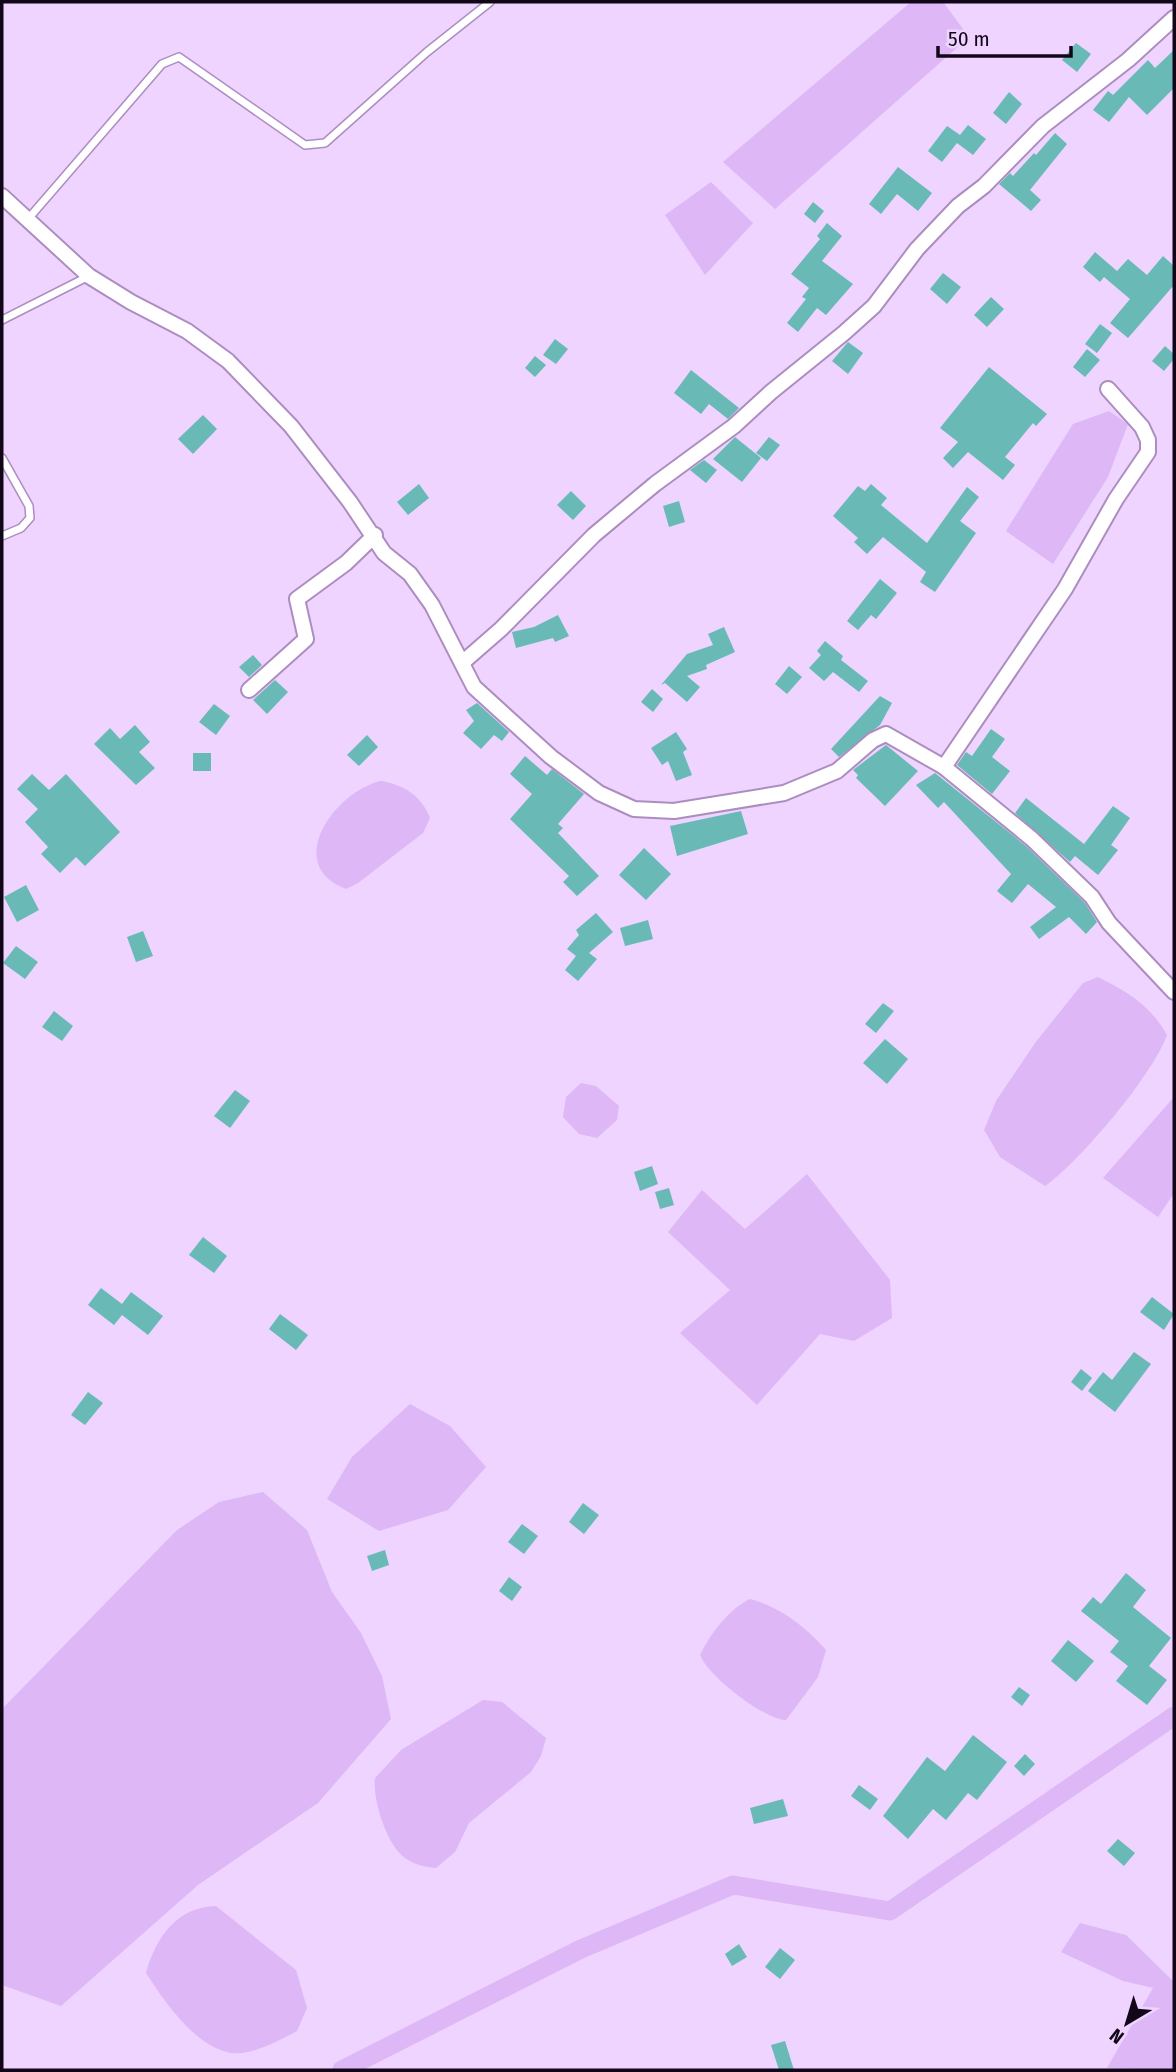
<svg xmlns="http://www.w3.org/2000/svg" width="1176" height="2072" viewBox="0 0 1176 2072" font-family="'Fira Sans Condensed',sans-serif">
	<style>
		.water { fill: #deb7f6 }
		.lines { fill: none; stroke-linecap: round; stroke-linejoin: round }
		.canal { stroke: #deb7f6; stroke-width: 19 }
		.building { fill: #69bab7 }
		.service-casing { stroke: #ac8dc0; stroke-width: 10 }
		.minor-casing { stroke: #ac8dc0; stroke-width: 18 }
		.service { stroke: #fff; stroke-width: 7 }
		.minor { stroke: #fff; stroke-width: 14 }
	</style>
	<rect width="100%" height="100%" fill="#eed4ff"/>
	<!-- water -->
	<g class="water">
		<polygon points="911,2 943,2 969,37 775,209 723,162"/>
		<polygon points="711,182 753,223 705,275 665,215"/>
		<polygon points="1109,411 1128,424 1108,477 1053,564 1006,531 1073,424"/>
		<path d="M 381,781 C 405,785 421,796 430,818 L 423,833 L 358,883 L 346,889 C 282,865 335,791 381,781 Z"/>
		<path d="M 1098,977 C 1128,992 1150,1005 1167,1035 C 1152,1076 1081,1160 1045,1186 L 1000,1157 L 984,1130 L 996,1101 L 1035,1043 L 1083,983 Z"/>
		<polygon points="581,1083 596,1086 619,1106 617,1120 597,1138 579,1134 563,1117 566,1097"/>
		<polygon points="1174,1097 1174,1193 1158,1217 1103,1178"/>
		<polygon points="807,1174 890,1280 892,1318 854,1341 820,1334 757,1405 680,1333 730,1290 668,1232 702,1190 745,1229"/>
		<polygon points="410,1404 450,1426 486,1467 448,1510 379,1531 327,1499 352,1457"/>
		<polygon points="263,1492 307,1530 332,1592 361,1633 382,1676 391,1719 318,1803 198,1885 61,2006 2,1985 2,1709 177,1530 219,1502"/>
		<path d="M 750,1599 C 779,1606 807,1628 826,1650 L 818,1677 L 786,1720 C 763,1719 708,1676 700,1655 C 710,1634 729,1609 750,1599 Z"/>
		<path d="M 483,1700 L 502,1702 L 546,1738 L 541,1756 L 531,1772 L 469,1823 L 455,1852 L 436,1868 C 425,1867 415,1865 405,1858 C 387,1846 372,1798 375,1778 L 401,1750 Z"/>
		<path d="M 216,1906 L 296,1970 L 307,2008 L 297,2031 C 280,2040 251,2056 231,2053 C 194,2046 165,2002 146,1973 C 156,1937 177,1907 216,1906 Z"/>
		<polygon points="1080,1923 1126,1935 1174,1982 1174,2070 1107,2068 1153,1988 1123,1981 1061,1952"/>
	</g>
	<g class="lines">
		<!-- canal -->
		<polyline class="canal" points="342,2070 581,1949 733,1885 890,1911 1174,1716"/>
	</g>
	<!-- building -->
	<g class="building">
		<polygon points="1076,43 1091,54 1077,72 1062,60"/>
		<polygon points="1174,50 1174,88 1147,115 1129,97 1109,122 1093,110 1108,91 1113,95 1148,60 1155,68"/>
		<polygon points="1009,92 1022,104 1006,124 993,113"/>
		<polygon points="968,125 986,139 973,155 957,143 942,162 928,151 947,126 960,135"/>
		<polygon points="1055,133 1067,144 1030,190 1041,200 1031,211 999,184 1010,173 1013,176 1034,153 1036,155"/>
		<polygon points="898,167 932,193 918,211 897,194 881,214 869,204"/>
		<polygon points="813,202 824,211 815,223 804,214"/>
		<polygon points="827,223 842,236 822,261 853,284 826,315 817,308 798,332 787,323 806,299 802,297 809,288 791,274 820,239 817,236"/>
		<polygon points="1095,252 1117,271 1128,259 1147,275 1163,256 1174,266 1174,285 1128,338 1110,323 1130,299 1104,277 1100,282 1083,267"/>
		<polygon points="943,273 961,287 947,304 930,289"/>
		<polygon points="991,297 1004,309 987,327 974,315"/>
		<polygon points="1100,324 1112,333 1097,353 1085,344"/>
		<polygon points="555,339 568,349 556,364 543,355"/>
		<polygon points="848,342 863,353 848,374 832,361"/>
		<polygon points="1165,346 1174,354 1174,359 1164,371 1152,361"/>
		<polygon points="1087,349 1100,360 1085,377 1073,367"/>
		<polygon points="535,356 546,365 535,377 525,368"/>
		<polygon points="989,367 1047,414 1036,426 1033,423 1005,457 1015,465 1003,480 968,452 953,468 943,458 958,442 940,428"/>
		<polygon points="691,370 739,408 728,419 709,404 701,414 674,393"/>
		<polygon points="203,415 217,429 193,454 178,439"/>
		<polygon points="735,437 761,458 742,482 713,459"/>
		<polygon points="769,437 780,445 767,461 756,453"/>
		<polygon points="704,460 717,470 706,483 690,470"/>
		<polygon points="419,484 429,498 408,515 397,502"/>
		<polygon points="871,484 887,498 881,505 927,543 967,487 979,497 960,521 976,533 935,592 920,582 926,572 883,537 867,554 854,542 858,538 833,516 858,486 865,491"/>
		<polygon points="571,491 586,506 573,520 557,505"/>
		<polygon points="679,501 685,522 669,527 663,506"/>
		<polygon points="880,579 897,593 876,619 871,615 858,630 847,621"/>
		<polygon points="558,615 569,636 555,642 553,638 516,648 512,632 534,627"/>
		<polygon points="724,627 735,652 706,665 707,669 687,676 700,687 687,702 665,683 661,685 687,654 713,645 708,634"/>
		<polygon points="825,641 843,656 841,660 868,681 859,692 833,672 824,681 809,668 821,655 817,651"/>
		<polygon points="253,655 262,665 249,677 239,667"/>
		<polygon points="789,666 802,677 787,694 775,684"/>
		<polygon points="275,680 288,692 267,714 253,700"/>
		<polygon points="652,689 663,699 653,712 641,702"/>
		<polygon points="880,696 892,703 880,725 839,757 831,749"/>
		<polygon points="477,703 509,732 502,741 494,735 481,749 463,733 474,721 466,710"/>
		<polygon points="214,704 230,716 216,735 199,722"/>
		<polygon points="135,725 150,742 139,752 155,768 136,785 94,744 110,728 120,739"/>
		<polygon points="991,729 1005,739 992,757 1010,771 992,794 957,765 966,752 972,756"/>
		<polygon points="676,732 687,749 683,752 692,775 676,781 668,761 662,765 651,748"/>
		<polygon points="367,735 378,747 359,766 347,755"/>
		<polygon points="886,745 918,771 885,806 856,778 858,775 853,770"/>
		<rect x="193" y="753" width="18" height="18"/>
		<polygon points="525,756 547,775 552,769 584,794 558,824 563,828 558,833 599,876 577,896 563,882 569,876 510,819 532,794 510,774"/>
		<polygon points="935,773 1026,846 1085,903 1097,922 1086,934 1069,917 1039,939 1030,927 1056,907 1028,884 1012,903 997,891 1011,874 944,802 938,808 916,785"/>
		<polygon points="32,774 49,790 66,774 120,832 85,866 76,857 60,873 41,854 48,847 25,822 38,809 17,789"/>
		<polygon points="1026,798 1084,844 1113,806 1130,818 1111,845 1118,850 1098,875 1075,856 1070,862 1015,813"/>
		<polygon points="741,811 748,834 677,856 670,826"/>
		<polygon points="644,848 671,874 646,900 619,875"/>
		<polygon points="26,885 39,910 17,922 4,897"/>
		<polygon points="596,913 613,932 589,953 597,959 578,981 565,970 576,956 567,949 579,935 576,930"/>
		<polygon points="648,920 653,939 625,946 620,928"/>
		<polygon points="143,931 153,956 136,962 127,937"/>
		<polygon points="16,946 38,962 25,979 3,963"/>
		<polygon points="883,1003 894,1011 876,1033 865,1024"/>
		<polygon points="54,1011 73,1026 62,1041 42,1027"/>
		<polygon points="885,1039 908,1059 887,1084 863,1063"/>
		<polygon points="235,1090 250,1101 230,1128 214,1116"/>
		<polygon points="652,1166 658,1184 640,1191 634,1172"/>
		<polygon points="669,1188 674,1205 660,1209 655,1192"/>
		<polygon points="203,1237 227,1256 214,1273 189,1255"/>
		<polygon points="101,1288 122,1304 131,1292 163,1316 148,1335 122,1315 114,1325 88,1305"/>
		<polygon points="1152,1297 1174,1314 1164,1330 1140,1312"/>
		<polygon points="280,1314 308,1335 296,1350 269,1329"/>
		<polygon points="1134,1352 1151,1364 1115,1412 1088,1391 1103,1372 1112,1380"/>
		<polygon points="1081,1369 1092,1378 1082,1391 1071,1382"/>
		<polygon points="88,1392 103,1403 85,1425 71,1415"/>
		<polygon points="583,1503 599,1515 584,1534 569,1522"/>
		<polygon points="522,1524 538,1536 524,1554 508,1542"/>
		<polygon points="385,1550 389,1565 372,1571 367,1556"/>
		<polygon points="1126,1573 1146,1590 1133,1607 1171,1638 1149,1666 1167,1680 1147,1705 1116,1681 1128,1666 1110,1652 1119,1641 1081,1611 1093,1597 1101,1604"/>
		<polygon points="509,1577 522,1587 512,1601 499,1591"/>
		<polygon points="1068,1640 1094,1661 1076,1682 1051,1661"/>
		<polygon points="1019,1687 1030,1695 1022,1706 1011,1697"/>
		<polygon points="973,1735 1007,1762 977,1800 968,1793 946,1820 933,1809 908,1839 883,1816 927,1757 945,1771"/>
		<polygon points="1025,1754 1035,1764 1024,1776 1014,1766"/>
		<polygon points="859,1785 878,1799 870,1810 851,1796"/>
		<polygon points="783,1799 788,1816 754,1824 750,1808"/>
		<polygon points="1118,1839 1135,1853 1124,1866 1107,1851"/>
		<polygon points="739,1944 747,1957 732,1966 725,1954"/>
		<polygon points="780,1948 795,1960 780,1979 765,1967"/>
		<polygon points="785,2041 794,2070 779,2070 771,2045"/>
	</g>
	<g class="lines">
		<!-- service casing -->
		<g class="service-casing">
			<g id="service">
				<polyline points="28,219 162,64 179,57 305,145 325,143 427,52 490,2"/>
				<polyline points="2,320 89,276"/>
				<polyline points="2,458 29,506 30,518 21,528 2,536"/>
			</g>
		</g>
		<!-- minor casing -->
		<g class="minor-casing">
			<g id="minor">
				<polyline points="2,196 89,276 131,302 187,331 228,361 291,426 350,502 384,553 410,574 432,605 474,687 551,757 599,793 634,809 674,811 784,793 837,771 873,740 886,734 944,767 1032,839 1092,897 1109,923 1174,992"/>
				<polyline points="462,663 501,629 594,535 655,484 734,426 771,392 844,333 874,306 917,249 958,206 984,186 1043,126 1128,60 1174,18"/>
				<polyline points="249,690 306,639 297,599 346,563 375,535"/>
				<polyline points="944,767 1065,589 1116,499 1148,452 1148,440 1142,427 1108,389"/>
			</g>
		</g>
		<!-- service -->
		<use href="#service" class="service"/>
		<!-- minor -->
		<use href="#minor" class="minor"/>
	</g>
	<!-- border -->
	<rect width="1176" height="2072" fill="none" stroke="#120719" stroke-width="7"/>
	<!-- north arrow -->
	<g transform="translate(1127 2023) rotate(218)" stroke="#eed4ff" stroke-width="5" paint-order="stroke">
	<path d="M0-5L12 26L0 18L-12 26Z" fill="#120719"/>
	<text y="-10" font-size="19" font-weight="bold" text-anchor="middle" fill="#120719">N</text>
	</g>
	<!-- scale -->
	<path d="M938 46v10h133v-10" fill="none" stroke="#120719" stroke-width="3.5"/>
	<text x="948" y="46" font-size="21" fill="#120719" stroke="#eed4ff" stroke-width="5" paint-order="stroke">50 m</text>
</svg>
